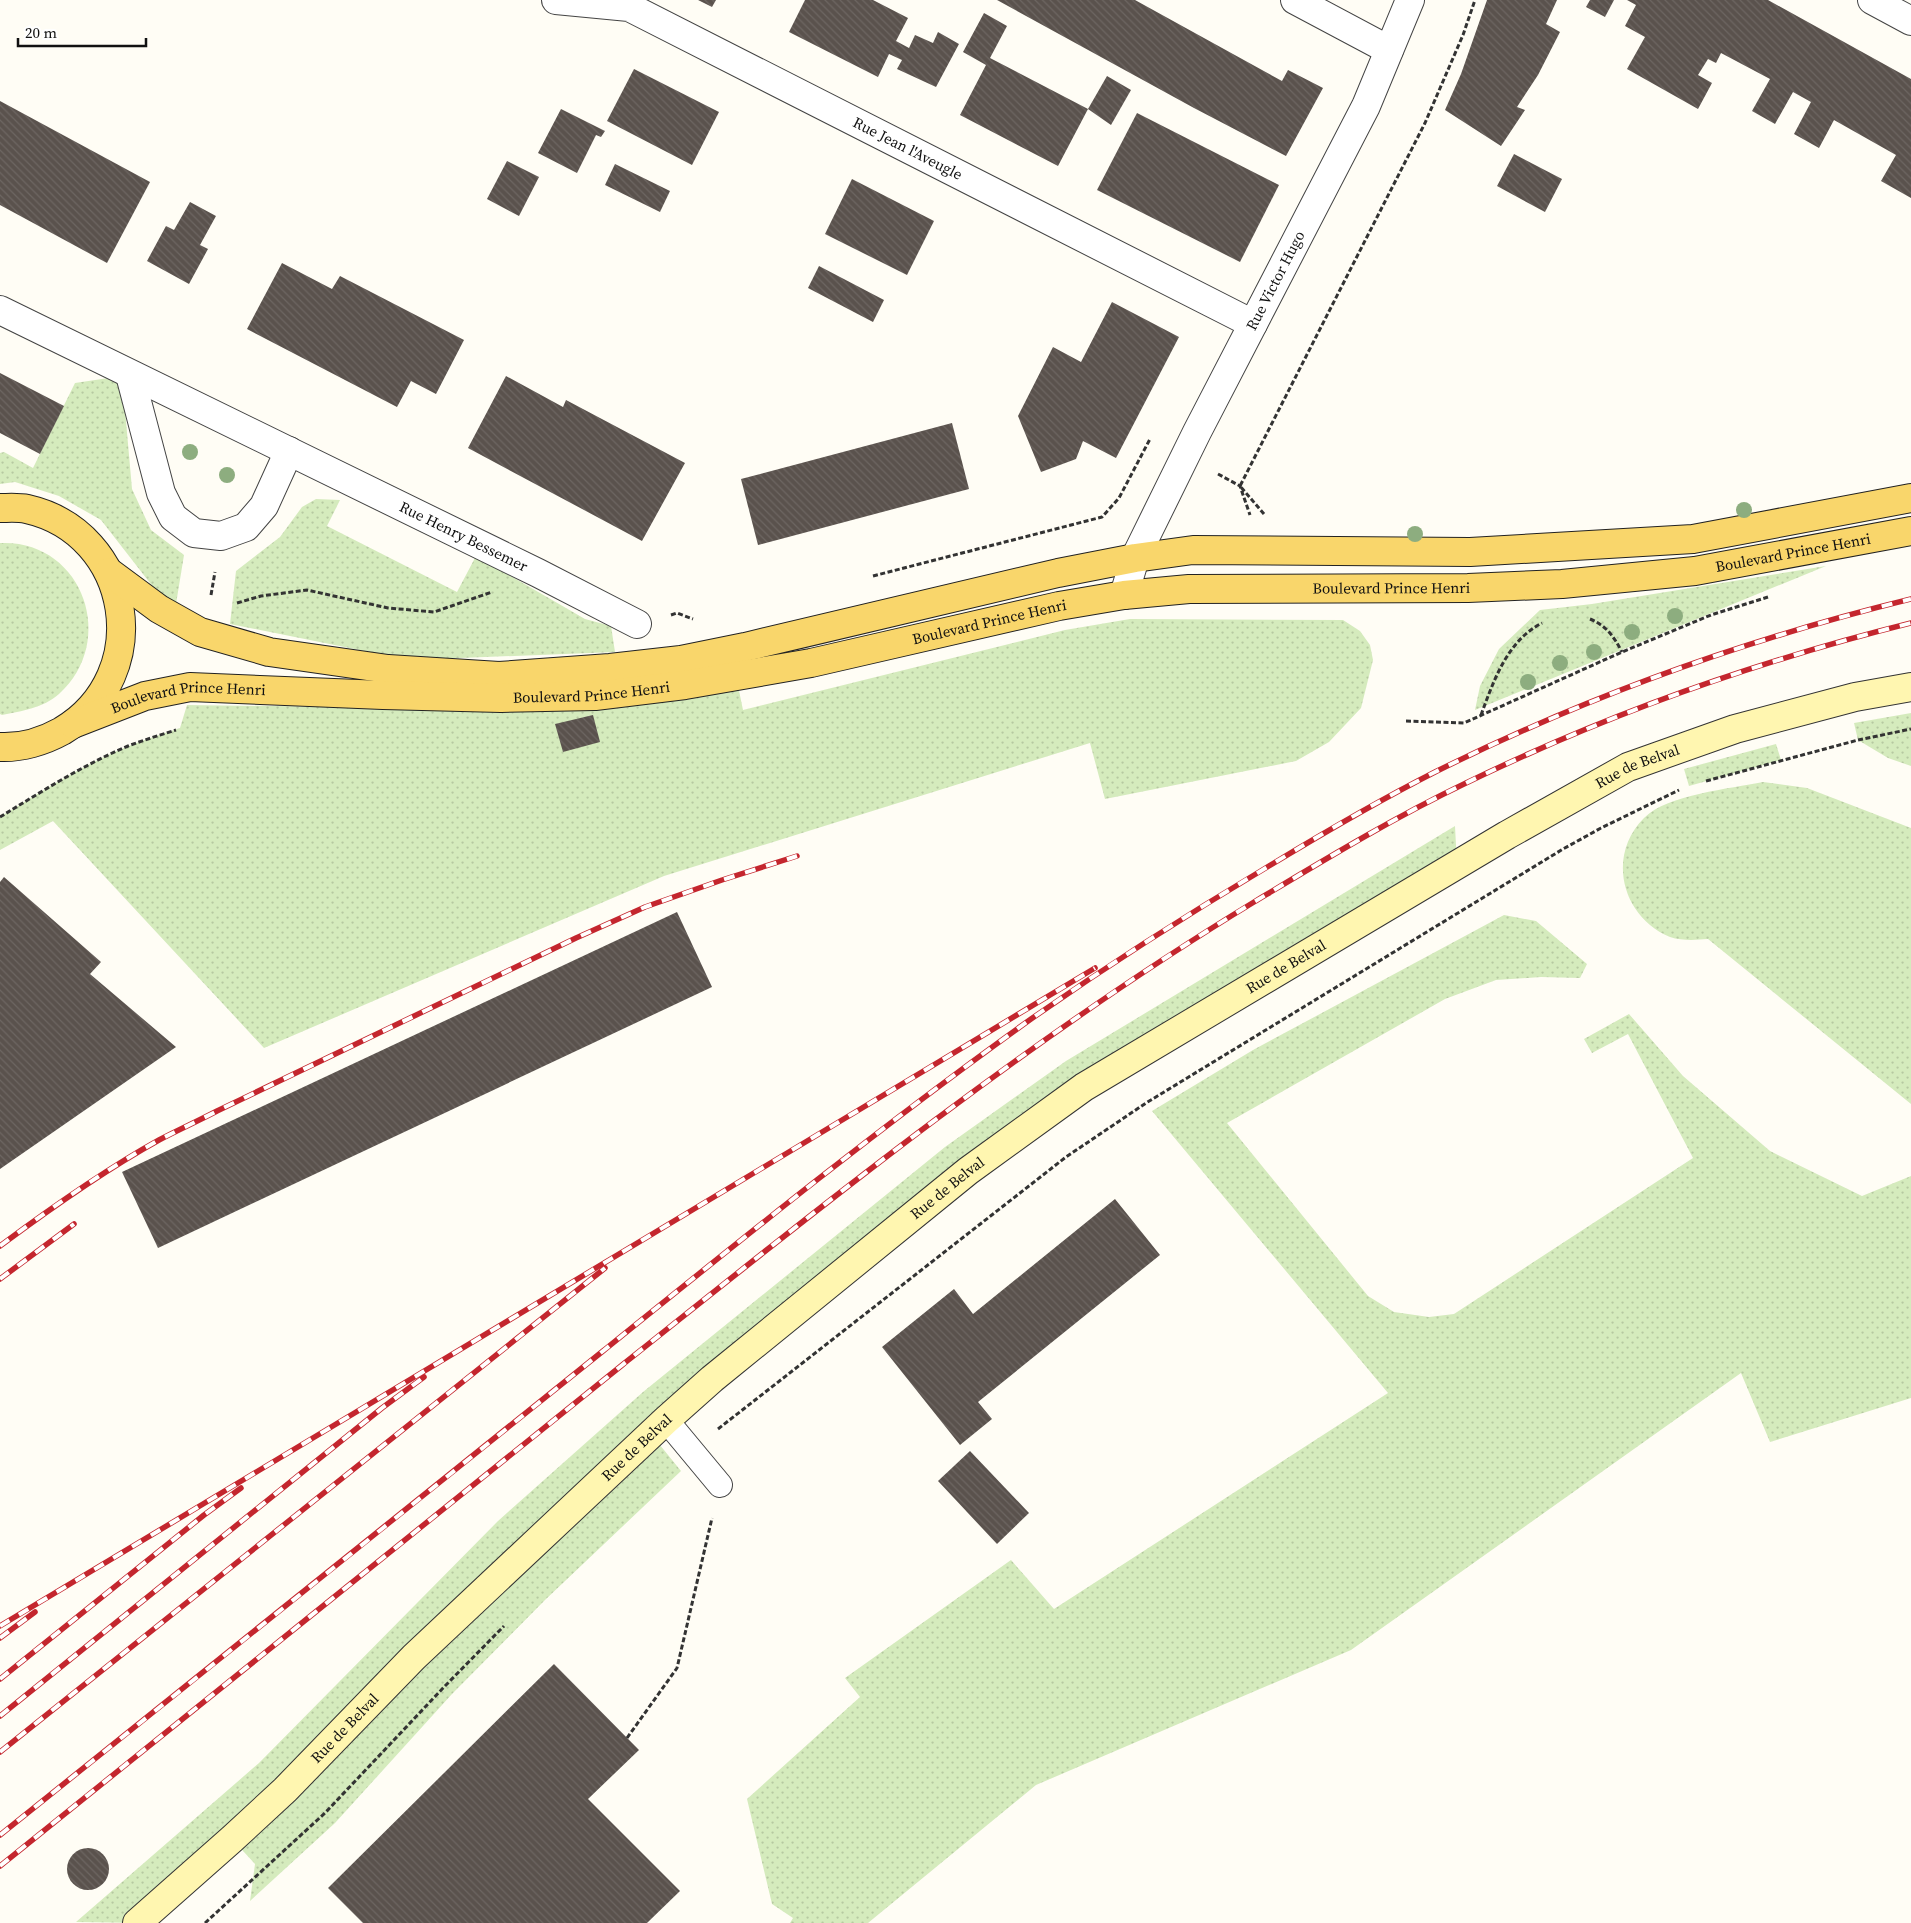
<svg xmlns="http://www.w3.org/2000/svg" width="1911" height="1923" viewBox="0 0 1911 1923" font-family="'Source Serif 4',serif">
	<style>
		.grass { fill: url(#grass-dots) }
		.building { fill: url(#building-back-hatch) }
		.lines { fill: none; stroke-linecap: round; stroke-linejoin: round }
		.service-casing { stroke: #444; stroke-width: 26 }
		.minor-casing { stroke: #444; stroke-width: 30 }
		.tertiary-casing { stroke: #444; stroke-width: 30 }
		.secondary-casing { stroke: #333; stroke-width: 30 }
		.primary-casing { stroke: #222; stroke-width: 30 }
		.path { stroke: #333; stroke-width: 3; stroke-dasharray: 5 2.5; stroke-linecap: butt }
		.service { stroke: #fff; stroke-width: 24 }
		.minor { stroke: #fff; stroke-width: 28 }
		.tertiary { stroke: #fff; stroke-width: 28 }
		.secondary { stroke: #fff6b0; stroke-width: 28 }
		.primary { stroke: #f9d66b; stroke-width: 28 }
		.rail-casing { stroke: #c4262e; stroke-width: 5.5 }
		.rail { stroke: #fff; stroke-width: 4; stroke-dasharray: 11; stroke-linecap: butt }
		.tree { fill: #8dad7f }
		.labels { text-anchor: middle; stroke-width: 5; stroke-linejoin: round; paint-order: stroke }
		.street-label { font-size: 15px; fill: #111; stroke: #fff }
	</style>
	<defs>
		<pattern id="grass-dots" width="8" height="8" patternUnits="userSpaceOnUse" patternTransform="scale(1.25)"><rect width="8" height="8" fill="#d5ebbd"/><path d="M2 2h.1M6 6h.1" fill="none" stroke="#b6c8a1" stroke-width="1.8" stroke-linecap="round"/></pattern>
		<pattern id="building-back-hatch" width="6" height="6" patternUnits="userSpaceOnUse" patternTransform="scale(1.25)"><rect width="6" height="6" fill="#5a524d"/><path d="M-1 5l2 2M0 0l6 6M5-1l2 2" fill="none" stroke="#6d6662"/></pattern>
	</defs>
	<rect width="100%" height="100%" fill="#fffdf5"/>
	<!-- grass -->
	<g class="grass">
		<polygon points="122,376 132,489 151,530 184,555 176,604 157,592 101,520 59,496 15,482 0,484 0,453 4,452 33,468 75,383"/>
		<polygon points="316,499 340,500 327,526 457,592 476,556 585,619 611,626 615,652 409,660 230,624 236,571 280,537 302,507"/>
		<path d="M 0,543 C 82,539 119,640 59,694 C 43,708 22,711 2,715 L 0,714 Z"/>
		<polygon points="1826,566 1475,710 1480,686 1499,649 1540,610 1592,604"/>
		<path d="M 1130,619 L 1343,620 L 1360,631 L 1370,645 L 1373,660 L 1361,708 L 1329,742 L 1296,761 L 1105,799 L 1090,743 L 664,876 L 264,1048 L 53,821 L 0,850 L 0,817 C 41,792 84,764 129,746 C 146,739 163,734 180,728 L 187,705 L 500,709 L 736,676 L 743,710 L 1065,630 Z"/>
		<polygon points="1911,713 1911,766 1888,758 1858,740 1854,723"/>
		<polygon points="1776,744 1781,760 1689,786 1684,769"/>
		<path d="M 1763,782 L 1807,788 L 1911,828 L 1911,1104 L 1708,939 C 1696,940 1682,941 1670,937 C 1622,917 1606,856 1644,818 C 1668,794 1730,789 1763,782 Z"/>
		<polygon points="1455,826 1457,865 1084,1087 651,1434 681,1471 545,1600 452,1694 335,1823 250,1901 255,1864 232,1839 146,1923 76,1922 259,1763 498,1521 643,1392 945,1147 1066,1061"/>
		<polygon points="1504,915 1536,921 1587,964 1580,978 1541,977 1496,980 1445,999 1227,1123 1368,1296 1394,1312 1429,1317 1454,1314 1693,1158 1628,1034 1592,1053 1584,1039 1629,1014 1683,1076 1770,1151 1862,1196 1911,1176 1911,1398 1770,1442 1741,1373 1351,1650 1036,1785 868,1923 790,1923 793,1918 772,1904 747,1799 860,1697 845,1678 1011,1560 1054,1609 1388,1393 1152,1111 1253,1050"/>
	</g>
	<!-- building -->
	<g class="building">
		<polygon points="698,0 716,0 712,7"/>
		<polygon points="805,0 873,0 908,18 896,41 909,48 915,35 933,43 938,32 959,44 936,87 897,69 902,60 889,54 878,77 789,32"/>
		<polygon points="997,0 1135,0 1282,81 1288,70 1323,88 1286,156 1194,108"/>
		<polygon points="1487,0 1557,0 1546,24 1560,32 1538,75 1517,107 1525,110 1501,146 1445,110 1461,74"/>
		<polygon points="1590,0 1614,0 1605,17 1586,7"/>
		<polygon points="1627,0 1768,0 1911,79 1911,198 1881,181 1896,155 1834,120 1819,148 1794,134 1811,102 1793,92 1775,124 1752,111 1770,79 1721,53 1716,63 1708,59 1698,75 1712,83 1698,109 1627,69 1645,37 1625,26 1636,5"/>
		<polygon points="984,13 1007,26 990,58 1088,109 1058,166 960,115 986,65 963,52"/>
		<polygon points="634,69 719,112 692,165 607,121"/>
		<polygon points="1107,76 1131,90 1111,125 1088,109"/>
		<polygon points="0,101 150,182 107,263 0,205"/>
		<polygon points="561,109 605,131 601,137 596,135 577,173 538,153"/>
		<polygon points="1137,113 1279,185 1240,262 1097,190"/>
		<polygon points="1514,154 1562,179 1545,212 1497,186"/>
		<polygon points="507,161 539,177 519,216 487,199"/>
		<polygon points="615,164 670,191 660,212 605,185"/>
		<polygon points="852,179 934,221 907,275 825,234"/>
		<polygon points="190,202 216,216 200,245 208,249 189,284 147,261 166,226 174,230"/>
		<polygon points="282,263 332,289 340,276 464,340 436,394 411,381 397,407 247,329"/>
		<polygon points="819,266 884,300 873,322 808,288"/>
		<polygon points="1112,302 1179,337 1116,458 1083,441 1076,459 1041,472 1018,416 1053,347 1081,362"/>
		<polygon points="0,373 64,406 40,454 0,433"/>
		<polygon points="506,376 563,407 566,400 685,463 642,541 468,448"/>
		<polygon points="952,423 969,489 758,545 741,479"/>
		<polygon points="593,715 600,742 563,752 555,724"/>
		<polygon points="4,877 101,962 90,974 176,1047 0,1169 0,882"/>
		<polygon points="677,912 712,987 158,1248 122,1172"/>
		<polygon points="1115,1199 1160,1255 978,1402 992,1419 960,1445 882,1347 954,1289 973,1314"/>
		<polygon points="970,1451 1029,1513 997,1544 938,1481"/>
		<polygon points="554,1664 639,1750 588,1799 680,1891 647,1923 363,1923 328,1888"/>
		<circle cx="88" cy="1869" r="21"/>
	</g>
	<g class="lines">
		<!-- service casing -->
		<g class="service-casing">
			<polyline id="service" points="666,1420 720,1485"/>
		</g>
		<!-- minor casing -->
		<g class="minor-casing">
			<g id="minor">
				<path id="s1" d="M 556,0 L 629,7 L 1253,324"/>
				<polyline points="1295,0 1389,50"/>
				<polyline points="1872,0 1911,21"/>
				<path id="s2" d="M 0,310 L 538,573 L 637,624"/>
				<polyline points="130,375 161,493 173,517 194,533 221,536 246,527 264,506 289,451"/>
				<path id="s3" d="M 1135,558 L 1197,432 L 1366,106 L 1410,0"/>
			</g>
		</g>
		<!-- tertiary casing -->
		<g class="tertiary-casing">
			<polyline id="tertiary" points="1124,595 1135,558"/>
		</g>
		<!-- secondary casing -->
		<g class="secondary-casing">
			<g id="secondary">
				<path id="s4" d="M 137,1923 L 232,1839 L 285,1790 L 414,1657 L 666,1420 L 712,1379 L 968,1171 L 1084,1087 L 1507,835 L 1628,767 L 1735,729 L 1855,697 L 1911,687"/>
			</g>
		</g>
		<!-- primary casing -->
		<g class="primary-casing">
			<g id="primary">
				<path d="M 0,508 C 8,508 18,507 27,509 C 133,533 156,675 62,731 C 44,741 21,748 0,747"/>
				<polyline points="109,572 159,609 200,632 269,652 388,669 499,676 610,668 681,660 745,647 1058,573 1135,558 1193,550 1470,552 1693,539 1911,498"/>
				<path id="s5" d="M 73,724 L 145,696 L 190,687 L 383,695 L 501,698 L 595,696 L 685,685 L 811,663 L 1059,606 L 1124,595 L 1189,589 L 1468,588 L 1562,584 L 1695,571 L 1911,531"/>
			</g>
		</g>
		<!-- path -->
		<g class="path">
			<polyline points="1218,474 1240,486 1250,515"/>
			<polyline points="1264,514 1240,486 1425,123 1463,35 1475,0"/>
			<polyline points="873,576 1102,517 1119,498 1150,439"/>
			<polyline points="211,595 215,572"/>
			<polyline points="237,603 261,596 307,590 388,608 434,612 492,592"/>
			<polyline points="671,615 677,613 693,619"/>
			<path d="M 1590,619 C 1607,626 1614,637 1622,652"/>
			<path d="M 1481,715 C 1494,680 1507,641 1542,623"/>
			<polyline points="1406,721 1464,723 1622,652 1711,615 1768,597"/>
			<polyline points="1706,781 1858,740 1911,729"/>
			<path d="M 0,817 C 41,792 83,765 128,746 C 144,740 160,735 176,730"/>
			<polyline points="718,1429 1066,1157 1146,1103 1563,849 1601,828 1679,790"/>
			<polyline points="627,1738 677,1668 712,1518"/>
			<polyline points="205,1923 325,1813 444,1687 504,1626"/>
		</g>
		<!-- service -->
		<use href="#service" class="service"/>
		<!-- minor -->
		<use href="#minor" class="minor"/>
		<!-- tertiary -->
		<use href="#tertiary" class="tertiary"/>
		<!-- secondary -->
		<use href="#secondary" class="secondary"/>
		<!-- primary -->
		<use href="#primary" class="primary"/>
		<!-- rail casing -->
		<g class="rail-casing">
			<g id="rail">
				<path d="M 0,1246 C 51,1208 103,1171 159,1140 C 178,1130 198,1121 217,1111 L 576,938 L 645,907 L 722,880 L 797,856"/>
				<polyline points="0,1279 74,1224"/>
				<polyline points="0,1626 1095,968"/>
				<polyline points="0,1638 35,1612"/>
				<polyline points="0,1679 204,1515 241,1488"/>
				<polyline points="0,1716 382,1408 424,1377"/>
				<polyline points="0,1752 605,1268"/>
				<path d="M 0,1835 C 201,1674 402,1513 603,1351 C 743,1238 884,1124 1031,1019 C 1107,966 1185,916 1264,869 C 1320,835 1376,802 1435,772 C 1586,697 1747,639 1911,599"/>
				<path d="M 0,1866 C 207,1699 414,1533 621,1366 C 826,1202 1030,1038 1254,902 C 1324,860 1393,818 1466,783 C 1608,714 1758,661 1911,623"/>
			</g>
		</g>
		<!-- rail -->
		<use href="#rail" class="rail"/>
	</g>
	<!-- trees -->
	<g class="tree">
		<circle cx="190" cy="452" r="8"/>
		<circle cx="227" cy="475" r="8"/>
		<circle cx="1744" cy="510" r="8"/>
		<circle cx="1415" cy="534" r="8"/>
		<circle cx="1675" cy="616" r="8"/>
		<circle cx="1632" cy="632" r="8"/>
		<circle cx="1594" cy="652" r="8"/>
		<circle cx="1560" cy="663" r="8"/>
		<circle cx="1528" cy="682" r="8"/>
	</g>
	<g class="labels">
		<!-- street labels -->
		<g class="street-label">
			<text dy="5" stroke="none"><textPath href="#s1" startOffset="386">Rue Jean l'Aveugle</textPath></text>
			<text dy="5" stroke="none"><textPath href="#s3" startOffset="311">Rue Victor Hugo</textPath></text>
			<text dy="5" stroke="none"><textPath href="#s2" startOffset="516">Rue Henry Bessemer</textPath></text>
			<text dy="5" stroke="none"><textPath href="#s5" startOffset="1739">Boulevard Prince Henri</textPath></text>
			<text dy="5" stroke="none"><textPath href="#s5" startOffset="1335">Boulevard Prince Henri</textPath></text>
			<text dy="5" stroke="none"><textPath href="#s5" startOffset="930">Boulevard Prince Henri</textPath></text>
			<text dy="5" stroke="none"><textPath href="#s5" startOffset="525">Boulevard Prince Henri</textPath></text>
			<text dy="5" stroke="none"><textPath href="#s5" startOffset="120">Boulevard Prince Henri</textPath></text>
			<text dy="5" stroke="none"><textPath href="#s4" startOffset="1905">Rue de Belval</textPath></text>
			<text dy="5" stroke="none"><textPath href="#s4" startOffset="1500">Rue de Belval</textPath></text>
			<text dy="5" stroke="none"><textPath href="#s4" startOffset="1095">Rue de Belval</textPath></text>
			<text dy="5" stroke="none"><textPath href="#s4" startOffset="690">Rue de Belval</textPath></text>
			<text dy="5" stroke="none"><textPath href="#s4" startOffset="285">Rue de Belval</textPath></text>
		</g>
	</g>
	<!-- scale -->
	<path d="M18 38v8h128v-8" fill="none" stroke="#111111" stroke-width="2.5"/>
	<text x="25" y="38" font-size="15" fill="#111111" stroke="#ffffff" stroke-width="4" paint-order="stroke">20 m</text>
</svg>
